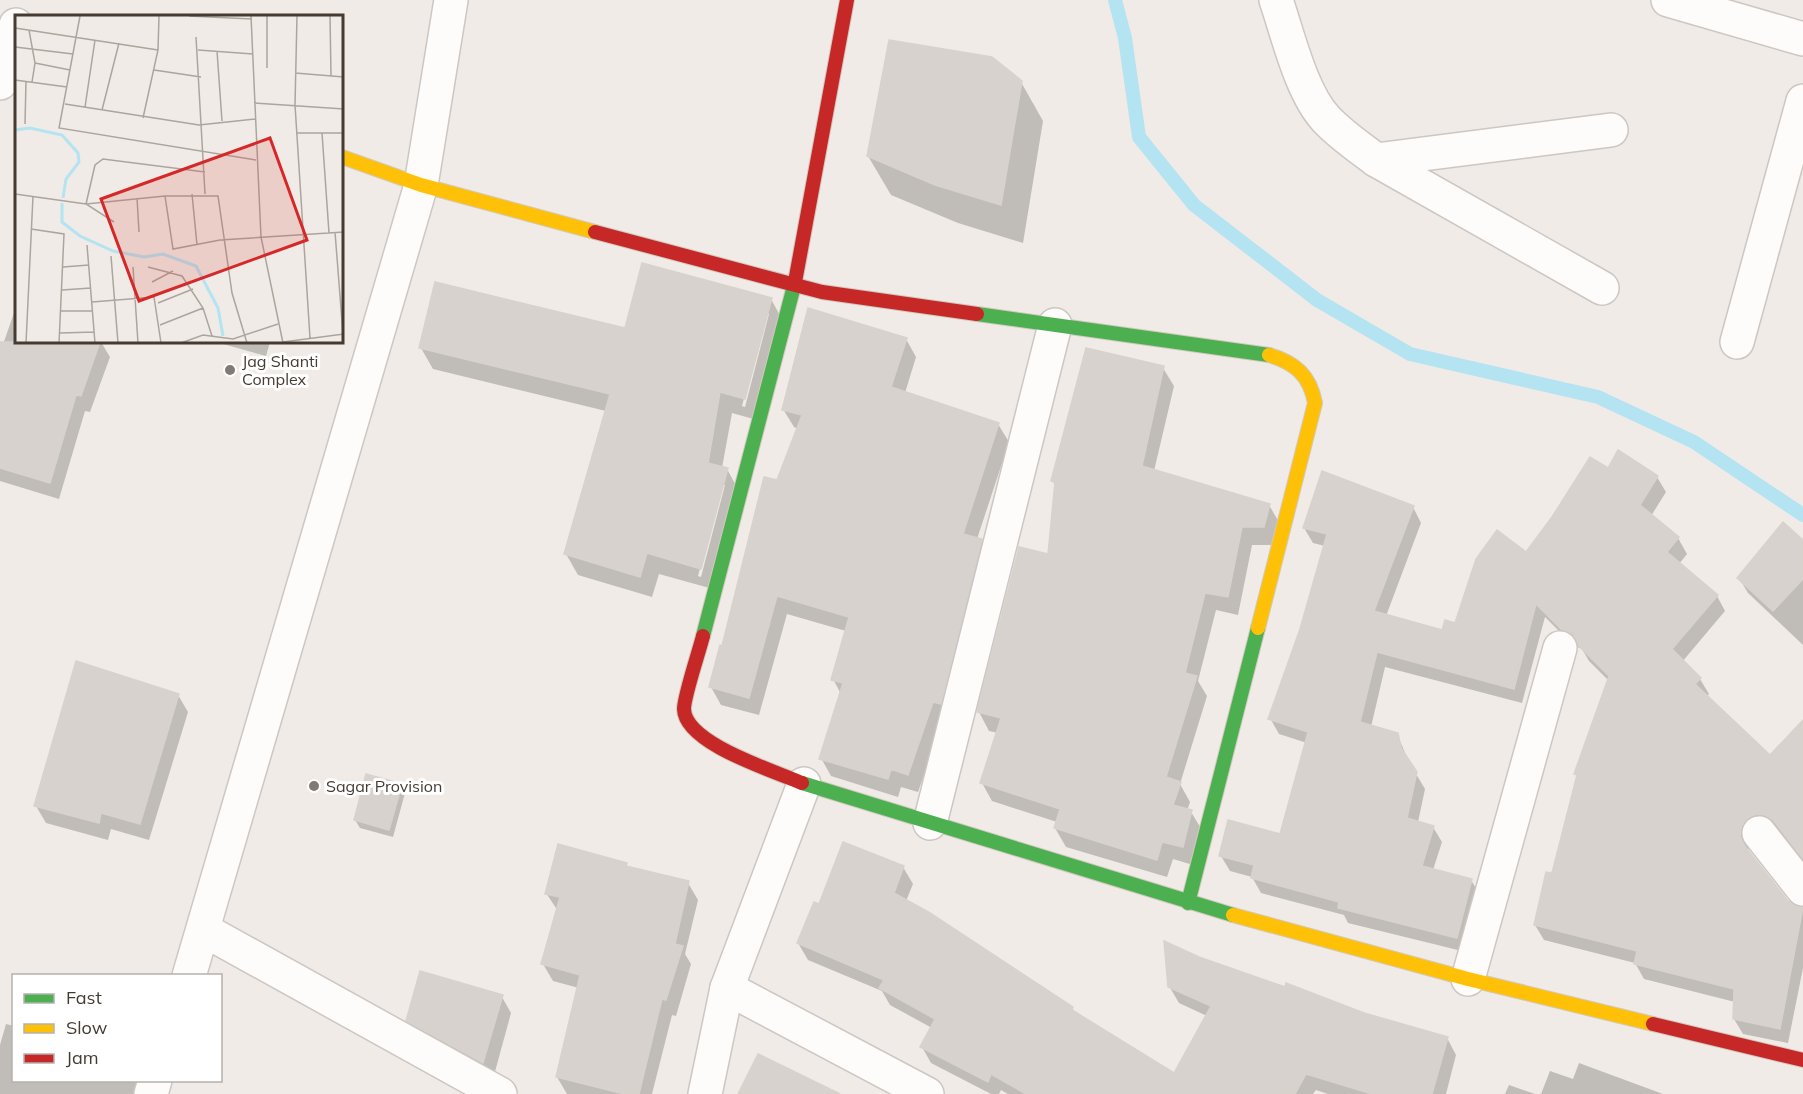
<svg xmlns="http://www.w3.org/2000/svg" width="1803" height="1094" viewBox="0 0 1803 1094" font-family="Mulish,sans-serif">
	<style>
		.shadow { fill: #0003; fill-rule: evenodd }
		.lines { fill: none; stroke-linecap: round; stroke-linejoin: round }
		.stream { stroke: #b4e3f1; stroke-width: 14 }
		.building { fill: #d8d2ce; stroke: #d8d2cc; stroke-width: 1.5 }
		.street-casing { stroke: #ccc7c2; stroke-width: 36 }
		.fast-casing { stroke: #d1c9be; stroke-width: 16 }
		.slow-casing { stroke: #d1c9be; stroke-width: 16 }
		.jam-casing { stroke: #d1c9be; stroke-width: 16 }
		.street { stroke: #fdfcfb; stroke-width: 33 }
		.fast { stroke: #4caf50; stroke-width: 14 }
		.slow { stroke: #ffc107; stroke-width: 14 }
		.jam { stroke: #c62828; stroke-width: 14 }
		.poi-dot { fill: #827972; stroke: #fff; stroke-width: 2 }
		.labels { text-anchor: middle; stroke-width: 6; stroke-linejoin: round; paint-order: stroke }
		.poi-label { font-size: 16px; fill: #463b33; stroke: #fff; text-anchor: start }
		.inset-river { fill: none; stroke: #b4e3f1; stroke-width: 3 }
		.inset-road { fill: none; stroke: #aca59e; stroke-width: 1.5 }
		.view { fill: #d62828; fill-opacity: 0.15; stroke: #d62828; stroke-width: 3 }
		.inset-edge { fill: none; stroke: #463b33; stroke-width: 3 }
	</style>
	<rect width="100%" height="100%" fill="#f0ebe6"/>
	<!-- shadow -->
	<g class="shadow">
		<polygon points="1021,82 1043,121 1023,243 958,223 891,195 868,156"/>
		<path d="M 771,299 L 783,321 L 757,420 L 732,413 L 722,468 L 727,469 L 739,491 L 713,589 L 659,574 L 652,597 L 578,575 L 566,554 L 606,411 L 433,369 L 421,348 L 626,330 ZM 766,314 L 769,314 L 745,407 L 742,406 ZM 722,485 L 725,485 L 701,577 L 698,576 Z"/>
		<polygon points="15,310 16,342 101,342 110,357 90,412 85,411 59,499 0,481 0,353"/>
		<polygon points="906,339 916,357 905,393 998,424 1009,442 977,539 981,540 991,558 943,720 918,792 901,787 898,797 831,776 821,758 841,694 833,679 846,631 787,614 759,715 721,705 711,687 798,429 794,427 783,409"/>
		<polygon points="216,342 270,342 266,356"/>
		<polygon points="1163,368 1174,386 1154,471 1269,505 1280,524 1274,545 1252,545 1238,615 1216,610 1198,681 1207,696 1180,784 1190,802 1187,811 1191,812 1202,830 1193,865 1173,859 1167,877 1066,847 1055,828 1057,822 992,801 982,783 998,733 989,731 979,712 1049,556 1056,487 1053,481"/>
		<polygon points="1608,470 1657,477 1666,492 1651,516 1678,538 1687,554 1679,564 1717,596 1725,611 1682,662 1700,679 1709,694 1706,697 1770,757 1803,722 1803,861 1777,831 1750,841 1748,852 1787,902 1795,908 1803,909 1803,968 1788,1043 1743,1034 1734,1019 1735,1002 1644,979 1635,963 1544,940 1535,925 1553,875 1578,778 1575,773 1609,681 1589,661 1582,649 1573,645 1545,617 1522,703 1385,667 1371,727 1397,734 1409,762 1425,789 1418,822 1433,827 1442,842 1433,870 1471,880 1480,895 1466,952 1348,923 1344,915 1261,893 1252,877 1230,871 1221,856 1281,835 1307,743 1279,734 1270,718 1301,630 1325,546 1313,543 1304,528 1413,507 1421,523 1386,616 1443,631 1455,625"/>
		<polygon points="1803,542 1803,645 1748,593 1739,578"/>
		<polygon points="178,695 188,712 149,840 111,829 108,840 46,823 36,806"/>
		<polygon points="401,785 405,793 393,837 360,828 355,820"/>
		<polygon points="626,864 628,868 688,883 698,900 685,954 691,964 676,1016 672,1015 652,1094 567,1094 557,1077 579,988 553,981 543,964 558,911 546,893"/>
		<polygon points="903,867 913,884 906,901 1072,1008 1076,1015 1175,1075 1207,1016 1179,1003 1169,986 1199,958 1363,1015 1447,1038 1456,1055 1446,1094 1328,1094 1316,1090 1313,1094 1008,1094 1001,1090 999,1094 991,1094 931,1063 922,1047 932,1028 890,1005 882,991 808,960 798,943 820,906"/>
		<polygon points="502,997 511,1013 493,1079 418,1037 408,1020"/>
		<polygon points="6,1024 14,1026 14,1080 145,1080 153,1094 0,1094 0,1045"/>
		<polygon points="1579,1063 1663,1094 1541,1094 1550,1071 1573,1079"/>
		<polygon points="1509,1085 1535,1094 1505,1094"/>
	</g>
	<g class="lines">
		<!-- stream -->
		<polyline class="stream" points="1115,0 1125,38 1139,137 1194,205 1317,300 1410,354 1598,397 1694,442 1803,515"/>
	</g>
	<!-- building -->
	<g class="building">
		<polygon points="889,40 992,57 1022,81 1001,205 935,185 867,156"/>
		<polygon points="642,263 772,298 745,399 720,392 708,463 728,468 701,569 647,553 640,577 564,554 610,394 419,348 435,282 625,328"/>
		<polygon points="808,308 907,338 891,387 999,423 963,534 982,539 941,704 933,702 908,775 891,769 888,779 819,759 843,683 831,680 849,617 777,596 749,698 709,687 720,645 722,646 764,477 777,480 802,415 782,410"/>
		<polygon points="0,342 100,342 81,396 76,395 50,483 0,468"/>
		<polygon points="1086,348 1164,366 1142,466 1270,504 1264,527 1242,527 1228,597 1205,593 1185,673 1197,676 1166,777 1181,782 1173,805 1192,810 1183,847 1162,842 1157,860 1054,828 1060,809 980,783 1001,718 977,712 1019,547 1048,554 1055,482 1051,481"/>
		<polygon points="1618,450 1658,476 1640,505 1679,537 1667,552 1718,595 1672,649 1701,678 1695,684 1770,755 1803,720 1803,859 1774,821 1765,815 1757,814 1748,818 1742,826 1740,835 1744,845 1788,901 1803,907 1780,1029 1733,1019 1734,989 1634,964 1637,951 1534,925 1546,872 1552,873 1577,775 1574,774 1609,676 1578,645 1573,634 1562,630 1536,604 1514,689 1377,652 1360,722 1398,733 1401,748 1417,772 1407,818 1434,826 1422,866 1472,879 1457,938 1338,908 1339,902 1251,878 1254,865 1219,856 1228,820 1280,834 1308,732 1268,719 1300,629 1327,534 1303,528 1322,471 1414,506 1374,611 1442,630 1445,620 1455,623 1476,559 1497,530 1526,552 1552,517 1590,457 1608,468"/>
		<polygon points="1783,522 1803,540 1803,579 1773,611 1737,578"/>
		<polygon points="76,661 179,694 140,824 101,813 99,823 34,806"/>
		<polygon points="366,774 402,784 389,830 354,820"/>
		<polygon points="843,842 904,866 894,893 930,913 1073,1007 1072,1010 1174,1073 1211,1006 1168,987 1164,941 1199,957 1285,987 1286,983 1364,1013 1448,1037 1432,1094 1372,1094 1306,1074 1295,1094 1026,1094 991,1074 988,1082 920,1047 935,1019 879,988 884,980 797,943 814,902 819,904"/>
		<polygon points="558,844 627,863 626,866 689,881 675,944 683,946 666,1000 662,999 639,1094 624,1094 556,1077 580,975 541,964 560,897 545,894"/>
		<polygon points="420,971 503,995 483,1063 406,1021"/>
		<polygon points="758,1054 840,1094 738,1094"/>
	</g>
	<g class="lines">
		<!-- street casing -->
		<g class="street-casing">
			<g id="street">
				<path d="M 1276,0 C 1288,35 1301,92 1326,119 C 1341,135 1359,147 1376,160 L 1602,288"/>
				<polyline points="1668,0 1803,39"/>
				<polyline points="0,83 16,25"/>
				<polyline points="1376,160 1611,130"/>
				<polyline points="1737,342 1803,101"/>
				<polyline points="930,823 1055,325"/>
				<polyline points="1759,833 1803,889"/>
				<polyline points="204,930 500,1094"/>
				<polyline points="189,976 421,185 451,0"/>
				<polyline points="1468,979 1560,648"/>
				<polyline points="727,988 927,1094"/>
				<polyline points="151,1094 155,1080"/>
				<polyline points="705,1094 727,988 804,784"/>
			</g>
		</g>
		<!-- fast casing -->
		<g class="fast-casing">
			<g id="fast">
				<polyline points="977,314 1269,355"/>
				<polyline points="703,636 795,282"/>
				<polyline points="802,783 1233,915"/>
				<polyline points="1188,903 1258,628"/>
			</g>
		</g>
		<!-- slow casing -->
		<g class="slow-casing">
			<g id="slow">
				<polyline points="342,157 421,185 595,232"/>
				<path d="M 1258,628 L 1315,403 C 1310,376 1296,363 1269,355"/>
				<polyline points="1233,915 1468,979 1653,1024"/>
			</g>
		</g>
		<!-- jam casing -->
		<g class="jam-casing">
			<g id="jam">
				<polyline points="595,232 822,292 977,314"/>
				<polyline points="795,282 847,0"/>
				<path d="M 703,636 C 699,652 684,696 684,709 C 685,744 775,771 802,783"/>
				<polyline points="1653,1024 1803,1060"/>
			</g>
		</g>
		<!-- street -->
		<use href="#street" class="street"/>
		<!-- fast -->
		<use href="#fast" class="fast"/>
		<!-- slow -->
		<use href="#slow" class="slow"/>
		<!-- jam -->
		<use href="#jam" class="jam"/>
	</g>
	<!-- markers -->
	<g class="poi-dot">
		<circle cx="230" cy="370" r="6"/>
		<circle cx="314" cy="786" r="6"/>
	</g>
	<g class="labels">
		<!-- poi labels -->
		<g class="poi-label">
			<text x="242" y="367">Jag Shanti<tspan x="242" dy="18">Complex</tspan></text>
			<text x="326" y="792">Sagar Provision</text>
		</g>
	</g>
	<!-- overview -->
	<g transform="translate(15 15)">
		<rect width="328" height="328" fill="#f0ebe6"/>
		<path class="inset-river" d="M 0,115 L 15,113 L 47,120 L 63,138 L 64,147 L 51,164 L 48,183M 47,188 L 47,207 L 65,221 L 98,236 L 129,242 L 148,239 L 181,251 L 203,293 L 208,321"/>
		<path class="inset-road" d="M 65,1 L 44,113 L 241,145M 174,1 L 237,4M 236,1 L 246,222 L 268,328M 252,1 L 252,53M 282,1 L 280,90 L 295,323M 315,1 L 316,61M 0,13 L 143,35M 14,15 L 20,48 L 17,67M 181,22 L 190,179M 0,32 L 58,39M 183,35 L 238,39M 202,36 L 207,106M 20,48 L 55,55M 139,55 L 186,62M 280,58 L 329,62M 0,65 L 52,72M 239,88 L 329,94M 50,89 L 184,110 L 240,104M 70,92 L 80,25M 87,95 L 104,28M 128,103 L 143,35 L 144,1M 10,109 L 11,66M 281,118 L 329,118M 307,118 L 314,218M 0,179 L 71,189 L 150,181 L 203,181 L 217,278 L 232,328M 177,179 L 182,230M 150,181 L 158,234 L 205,225 L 329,217M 122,183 L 124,217M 99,207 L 71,189 L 80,150 L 88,144 L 190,157M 16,214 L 49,219 L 44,328M 320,217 L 328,319M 72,230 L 80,328M 96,241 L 103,328M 48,252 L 74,250M 118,252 L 123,328M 133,252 L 167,261 L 188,293 L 197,321M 137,267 L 158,256M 47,275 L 76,273M 77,287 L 139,282 L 146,328M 143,288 L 178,274M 46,296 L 78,296M 145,310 L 188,293M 45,318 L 79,317M 268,327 L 329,319M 11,328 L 18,181M 166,328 L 188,320 L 218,324 L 263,309"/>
		<path class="view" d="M 255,123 L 292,225 L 124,286 L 86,184 Z"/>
		<rect width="328" height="328" class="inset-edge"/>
	</g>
	<!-- legend -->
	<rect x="12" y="974" width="210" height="108" fill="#ffffff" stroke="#b5b1ad" stroke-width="1.5"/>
	<rect x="24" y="994" width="30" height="9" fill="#4caf50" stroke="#b5b1ad" stroke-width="1.5"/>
	<text x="66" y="1004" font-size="18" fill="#463b33">Fast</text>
	<rect x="24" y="1024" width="30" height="9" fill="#ffc107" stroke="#b5b1ad" stroke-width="1.5"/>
	<text x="66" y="1034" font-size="18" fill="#463b33">Slow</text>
	<rect x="24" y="1054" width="30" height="9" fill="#c62828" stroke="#b5b1ad" stroke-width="1.5"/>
	<text x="66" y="1064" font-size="18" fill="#463b33">Jam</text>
</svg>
